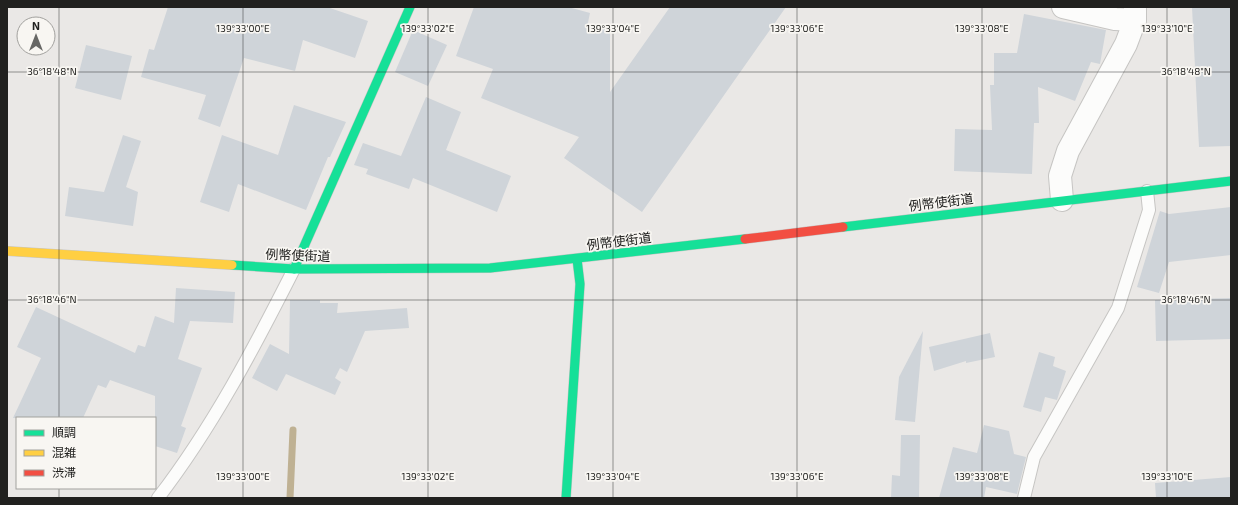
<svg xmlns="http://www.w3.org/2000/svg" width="1238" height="505" viewBox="0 0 1238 505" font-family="'Exo 2','Noto Sans JP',sans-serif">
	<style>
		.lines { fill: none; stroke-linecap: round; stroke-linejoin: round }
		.stream { stroke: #bfb193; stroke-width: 7 }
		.building { fill: #cfd4d9 }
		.lane-casing { stroke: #c6c5c3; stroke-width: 14 }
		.street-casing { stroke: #c6c5c3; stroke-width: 24 }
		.fast-casing { stroke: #c6c5c3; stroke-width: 10 }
		.slow-casing { stroke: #c6c5c3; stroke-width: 10 }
		.jam-casing { stroke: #c6c5c3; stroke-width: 10 }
		.lane { stroke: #fcfcfb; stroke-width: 12 }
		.street { stroke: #fcfcfb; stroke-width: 22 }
		.fast { stroke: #16e098; stroke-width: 9 }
		.slow { stroke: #ffcf43; stroke-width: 9 }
		.jam { stroke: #f24e42; stroke-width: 9 }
		.ticks { fill: none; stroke: #21211f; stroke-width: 1; stroke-opacity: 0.45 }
		.labels { text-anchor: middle; stroke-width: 3.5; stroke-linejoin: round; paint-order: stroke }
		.street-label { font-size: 13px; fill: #21211f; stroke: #f8f6f2 }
		.ticks-label { font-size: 10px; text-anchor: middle; fill: #21211f; stroke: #f8f6f2; stroke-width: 3.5; stroke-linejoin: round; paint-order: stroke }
	</style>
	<rect width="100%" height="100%" fill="#eae8e6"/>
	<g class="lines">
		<!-- stream -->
		<polyline class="stream" points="290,498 293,430"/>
	</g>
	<!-- building -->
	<g class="building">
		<polygon points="168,7 327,7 368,21 355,58 303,40 295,71 244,58 220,127 198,119 206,95 141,77 149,49 154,50"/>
		<polygon points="474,7 568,7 590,13 587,27 610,27 610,92 670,7 786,7 642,212 564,158 579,137 481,98 493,69 456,56"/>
		<polygon points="1192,7 1231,7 1231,146 1199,147"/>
		<polygon points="1024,14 1106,30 1100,64 1091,62 1075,101 1038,87 1039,123 1034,123 1032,174 954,171 955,129 992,130 990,85 994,85 994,53 1017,53"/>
		<polygon points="413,30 447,45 428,86 395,72"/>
		<polygon points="86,45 132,56 121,100 75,88"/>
		<polygon points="426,97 461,112 446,150 511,176 497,212 413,178 409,189 366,174 368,169 354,165 363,143 401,156"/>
		<polygon points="294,105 346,122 330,157 328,157 306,210 238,184 229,212 200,202 222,135 278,155"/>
		<polygon points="123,135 141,141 126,187 138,192 133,226 65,216 69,187 104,192"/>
		<polygon points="1231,207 1231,255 1169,262 1159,293 1137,287 1160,211 1169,214"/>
		<polygon points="176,288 235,292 233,323 190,321 178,359 202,368 181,426 186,428 177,453 155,446 155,396 110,380 106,388 98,385 83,418 13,418 41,358 17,347 36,307 135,353 138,345 145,347 155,316 174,323"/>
		<polygon points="1231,298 1231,339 1156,341 1155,300"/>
		<polygon points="290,300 320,300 320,303 338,303 337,313 407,308 409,328 365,331 347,372 340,368 335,378 341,382 335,395 286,374 277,391 252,378 270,344 289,354"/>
		<polygon points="923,331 915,422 895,420 899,377"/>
		<polygon points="990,333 995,357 966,363 966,361 934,371 929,347"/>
		<polygon points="1039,352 1055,357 1053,366 1066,371 1057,400 1045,397 1041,412 1023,407"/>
		<polygon points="984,425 1009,431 1014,454 1026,457 1017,494 986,487 984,498 939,498 953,447 977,453"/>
		<polygon points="901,435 920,435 919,498 891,498 892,475 900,476"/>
		<polygon points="1231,477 1231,498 1156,498 1155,483"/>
	</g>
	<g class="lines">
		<!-- lane casing -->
		<g class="lane-casing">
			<g id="lane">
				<path d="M 158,498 C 212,428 254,348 294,269"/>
				<polyline points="1024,498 1034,457 1118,308 1149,210 1147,191"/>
			</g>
		</g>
		<!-- street casing -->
		<g class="street-casing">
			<g id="street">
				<polyline points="1063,7 1115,19 1135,20"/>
				<polyline points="1062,200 1060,176 1068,151 1126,44 1135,20 1135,7"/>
			</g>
		</g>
		<!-- fast casing -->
		<g class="fast-casing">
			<g id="fast">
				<polyline points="843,227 1231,181"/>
				<polyline points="232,265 294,269 490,268 745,239"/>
				<polyline points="294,269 410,7"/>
				<polyline points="566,498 580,284 577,259"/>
			</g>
		</g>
		<!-- slow casing -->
		<g class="slow-casing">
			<polyline id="slow" points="7,251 232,265"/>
		</g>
		<!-- jam casing -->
		<g class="jam-casing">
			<polyline id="jam" points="745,239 843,227"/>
		</g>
		<!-- lane -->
		<use href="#lane" class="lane"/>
		<!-- street -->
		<use href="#street" class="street"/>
		<!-- fast -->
		<use href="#fast" class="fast"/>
		<!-- slow -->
		<use href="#slow" class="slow"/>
		<!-- jam -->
		<use href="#jam" class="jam"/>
	</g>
	<!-- ticks -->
	<path class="ticks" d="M 59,7 L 59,418M 243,7 L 243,498M 428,7 L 428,498M 613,7 L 613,498M 797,7 L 797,498M 982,7 L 982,498M 1167,7 L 1167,498M 7,72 L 1231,72M 7,300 L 1231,300M 59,488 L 59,498"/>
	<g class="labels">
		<!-- street labels -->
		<g class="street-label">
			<text transform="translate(941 202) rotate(-7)" y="5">例幣使街道</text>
			<text transform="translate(619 241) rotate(-7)" y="5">例幣使街道</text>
			<text transform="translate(298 255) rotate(2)" y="5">例幣使街道</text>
		</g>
	</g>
	<g class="ticks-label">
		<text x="243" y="32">139°33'00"E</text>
		<text x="428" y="32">139°33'02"E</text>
		<text x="613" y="32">139°33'04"E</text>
		<text x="797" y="32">139°33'06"E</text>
		<text x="982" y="32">139°33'08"E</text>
		<text x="1167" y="32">139°33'10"E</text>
		<text x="52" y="75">36°18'48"N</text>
		<text x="1186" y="75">36°18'48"N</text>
		<text x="52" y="303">36°18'46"N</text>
		<text x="1186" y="303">36°18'46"N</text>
		<text x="243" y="480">139°33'00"E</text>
		<text x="428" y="480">139°33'02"E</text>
		<text x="613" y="480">139°33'04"E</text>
		<text x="797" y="480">139°33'06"E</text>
		<text x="982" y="480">139°33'08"E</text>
		<text x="1167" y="480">139°33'10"E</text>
	</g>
	<!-- border -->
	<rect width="1238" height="505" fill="none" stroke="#21211f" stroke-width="16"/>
	<!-- legend -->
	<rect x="16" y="417" width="140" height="72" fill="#f8f6f2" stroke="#a2a19e"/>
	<rect x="24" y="430" width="20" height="6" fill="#16e098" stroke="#a2a19e"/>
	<text x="52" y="437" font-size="12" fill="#21211f">順調</text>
	<rect x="24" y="450" width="20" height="6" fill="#ffcf43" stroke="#a2a19e"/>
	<text x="52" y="457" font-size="12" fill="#21211f">混雑</text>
	<rect x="24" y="470" width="20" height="6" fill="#f24e42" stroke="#a2a19e"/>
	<text x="52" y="477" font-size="12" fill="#21211f">渋滞</text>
	<!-- north arrow -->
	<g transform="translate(36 36)"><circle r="19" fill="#f8f6f2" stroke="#a2a19e"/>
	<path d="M0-3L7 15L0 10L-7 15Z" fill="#676765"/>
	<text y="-6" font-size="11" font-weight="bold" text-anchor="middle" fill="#21211f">N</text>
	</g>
</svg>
